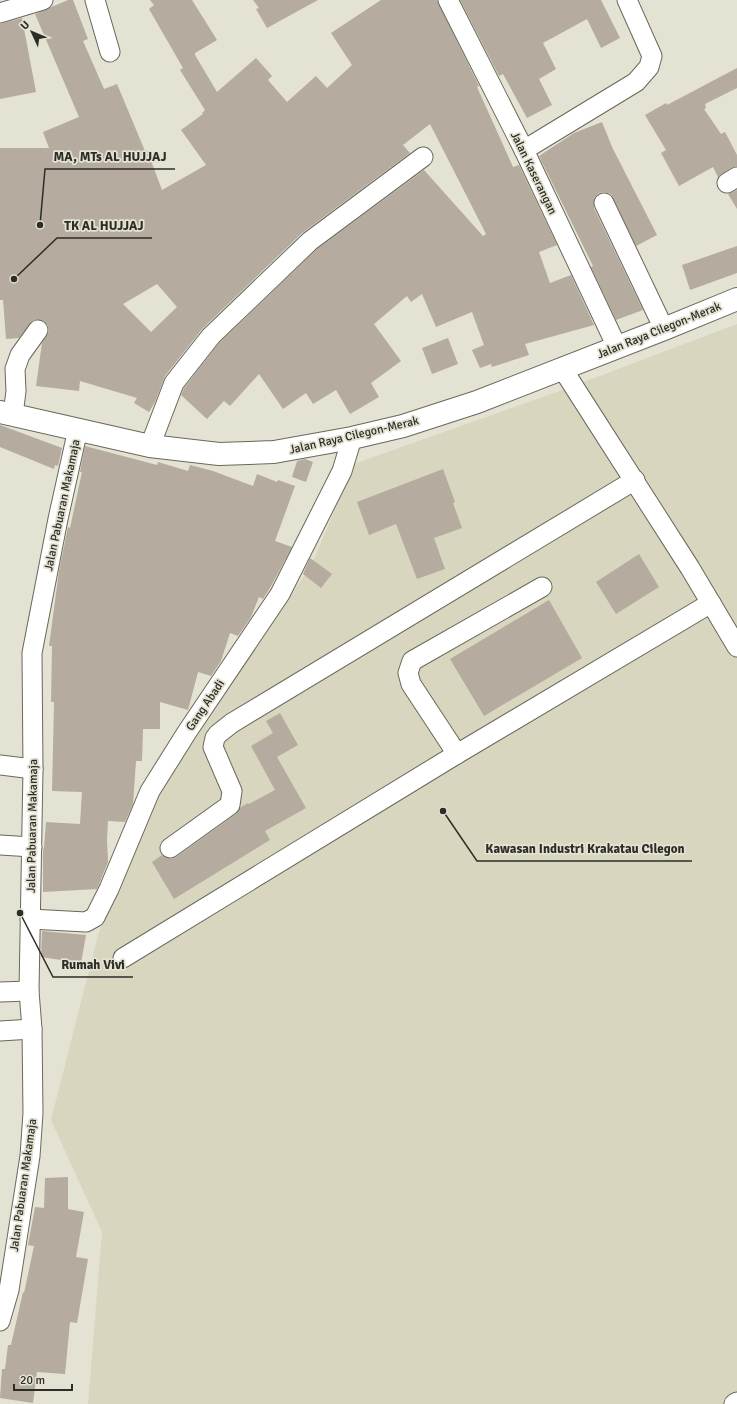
<svg xmlns="http://www.w3.org/2000/svg" width="737" height="1404" viewBox="0 0 737 1404" font-family="Signika,sans-serif">
	<style>
		.built { fill: #d8d6bf }
		.building { fill: #b5ab9f; fill-rule: evenodd }
		.lines { fill: none; stroke-linecap: round; stroke-linejoin: round }
		.minor-casing { stroke: #69685a; stroke-width: 21 }
		.highway-casing { stroke: #69685a; stroke-width: 24 }
		.minor { stroke: #fff; stroke-width: 19 }
		.highway { stroke: #fff; stroke-width: 22 }
		.labels { text-anchor: middle; stroke-width: 3.5; stroke-linejoin: round; paint-order: stroke }
		.street-label { font-size: 12px; fill: #2d2d27; stroke: #e4e2d2 }
		.leader { fill: none; stroke: #2d2d27; stroke-width: 1.5 }
		.callout-dot { fill: #2d2d27; stroke: #e4e2d2; stroke-width: 1.5 }
		.callout-label { font-size: 13px; text-anchor: middle; font-weight: bold; fill: #2d2d27; stroke: #e4e2d2; stroke-width: 3.5; stroke-linejoin: round; paint-order: stroke }
	</style>
	<rect width="100%" height="100%" fill="#e4e2d2"/>
	<!-- built -->
	<polygon class="built" points="737,324 737,1404 88,1404 102,1232 51,1120 95,947 116,873 182,748 266,633 312,564 354,464 568,388"/>
	<!-- building -->
	<g class="building">
		<path d="M 68,0 L 73,0 L 88,39 L 83,41 L 104,89 L 117,84 L 145,151 L 147,150 L 162,190 L 206,165 L 181,130 L 203,114 L 202,113 L 205,110 L 180,70 L 183,68 L 149,9 L 154,5 L 150,0 L 192,0 L 217,40 L 195,53 L 195,55 L 217,92 L 256,58 L 272,76 L 268,80 L 287,102 L 316,76 L 327,88 L 352,65 L 331,33 L 381,0 L 437,0 L 479,86 L 477,87 L 513,167 L 519,165 L 557,245 L 539,252 L 550,283 L 571,275 L 594,325 L 525,344 L 529,355 L 492,367 L 491,364 L 480,368 L 472,350 L 484,345 L 472,312 L 436,327 L 422,294 L 411,302 L 407,296 L 374,324 L 401,361 L 371,383 L 379,397 L 350,414 L 336,390 L 313,404 L 306,393 L 283,409 L 259,374 L 230,406 L 224,401 L 207,419 L 181,395 L 184,388 L 219,343 L 317,249 L 424,170 L 483,236 L 486,234 L 430,124 L 403,145 L 410,153 L 302,233 L 203,328 L 165,376 L 155,402 L 149,412 L 134,403 L 137,398 L 80,381 L 79,391 L 36,386 L 42,343 L 49,331 L 48,326 L 44,321 L 34,320 L 19,338 L 6,339 L 3,300 L 0,300 L 0,148 L 49,148 L 43,132 L 79,117 L 35,14 ZM 157,284 L 177,307 L 151,332 L 123,304 Z"/>
		<polygon points="253,0 318,0 267,28 256,9 259,8"/>
		<polygon points="460,0 601,0 620,38 601,48 587,19 543,43 556,69 539,79 552,105 527,118 503,74 499,76"/>
		<polygon points="22,18 36,92 0,99 0,24"/>
		<polygon points="737,68 737,88 705,104 706,108 704,109 721,134 725,132 737,155 737,166 731,168 718,177 713,167 679,186 661,153 666,150 645,115 666,103 667,105"/>
		<polygon points="602,122 612,147 657,235 636,246 611,194 604,192 599,193 595,197 594,208 643,310 616,320 591,267 593,266 539,156 574,133"/>
		<polygon points="737,190 737,209 728,194"/>
		<polygon points="737,246 737,273 690,290 682,265"/>
		<polygon points="448,338 458,364 432,374 422,348"/>
		<polygon points="0,425 62,448 58,466 55,465 54,469 0,447"/>
		<polygon points="85,446 157,465 158,462 188,471 190,465 213,471 253,486 257,474 277,482 278,480 295,486 275,541 292,547 270,588 263,599 259,597 251,617 238,636 230,633 221,661 211,676 198,672 188,710 160,702 160,729 143,729 142,761 136,761 133,804 125,822 108,821 107,840 108,862 97,889 43,892 43,849 44,848 46,822 80,824 82,792 52,791 54,702 51,702 52,646 49,646 59,571 68,527 70,528 82,472 80,472"/>
		<polygon points="305,459 313,462 306,482 292,477 297,461"/>
		<polygon points="443,469 455,502 453,503 462,528 434,538 445,569 417,579 396,524 369,535 357,502"/>
		<polygon points="639,554 659,587 616,614 596,582"/>
		<polygon points="310,558 332,574 321,588 303,574"/>
		<polygon points="549,600 582,658 484,716 450,659"/>
		<polygon points="280,713 298,745 277,757 306,808 265,831 270,840 174,899 152,862 162,855 171,859 176,857 236,814 241,807 248,803 249,804 275,790 251,746 273,733 266,721"/>
		<polygon points="42,931 86,935 81,963 41,957"/>
		<polygon points="68,1177 68,1209 84,1212 76,1257 88,1259 77,1323 70,1322 65,1374 37,1372 33,1403 0,1398 2,1369 5,1369 8,1345 11,1345 23,1292 24,1293 34,1246 28,1245 35,1207 44,1208 45,1178"/>
	</g>
	<g class="lines">
		<!-- minor casing -->
		<g class="minor-casing">
			<g id="minor">
				<polyline points="95,0 110,52"/>
				<polyline points="448,0 524,150 617,347"/>
				<polyline points="0,13 43,0"/>
				<polyline points="524,150 636,82 649,67 652,56 627,0"/>
				<polyline points="727,183 737,177"/>
				<polyline points="604,203 664,329"/>
				<polyline points="562,368 690,568 737,647"/>
				<polyline points="13,415 16,391 15,369 20,355 38,330"/>
				<polyline points="150,446 174,383 211,336 310,241 423,157"/>
				<polyline points="457,754 411,684 408,673 412,661 542,587"/>
				<polyline points="0,765 33,769"/>
				<polyline points="0,845 32,847"/>
				<polyline points="170,848 230,805 232,791 213,747 215,738 218,734 232,723 635,480"/>
				<polyline points="30,919 86,922 95,917 109,889 150,791 187,732 280,594 342,471 352,438"/>
				<polyline points="123,958 457,754 711,603"/>
				<polyline points="0,992 29,991"/>
				<polyline points="0,1031 32,1029"/>
				<polyline points="0,1321 9,1290 30,1156 33,1113 32,1029 29,991 33,769 32,653 58,519 78,429"/>
				<polyline points="734,1404 737,1402"/>
			</g>
		</g>
		<!-- highway casing -->
		<g class="highway-casing">
			<polyline id="highway" points="0,412 150,446 219,454 274,452 352,438 403,426 477,402 664,329 737,299"/>
		</g>
		<!-- minor -->
		<use href="#minor" class="minor"/>
		<!-- highway -->
		<use href="#highway" class="highway"/>
	</g>
	<g class="labels">
		<!-- street labels -->
		<g class="street-label">
			<text transform="translate(534 173) rotate(64)" y="4">Jalan Kaserangan</text>
			<text transform="translate(659 330) rotate(-22)" y="4">Jalan Raya Cilegon-Merak</text>
			<text transform="translate(354 435) rotate(-13)" y="4">Jalan Raya Cilegon-Merak</text>
			<text transform="translate(62 505) rotate(-78)" y="4">Jalan Pabuaran Makamaja</text>
			<text transform="translate(205 705) rotate(-56)" y="4">Gang Abadi</text>
			<text transform="translate(32 826) rotate(-89)" y="4">Jalan Pabuaran Makamaja</text>
			<text transform="translate(23 1185) rotate(-82)" y="4">Jalan Pabuaran Makamaja</text>
		</g>
	</g>
	<!-- callouts -->
	<path class="leader" d="M40 225L45 169H175M14 279L57 238H152M443 811L477 861H692M20 913L53 977H133"/>
	<g class="callout-dot">
		<circle cx="40" cy="225" r="4"/>
		<circle cx="14" cy="279" r="4"/>
		<circle cx="443" cy="811" r="4"/>
		<circle cx="20" cy="913" r="4"/>
	</g>
	<g class="callout-label">
		<text x="110" y="161">MA, MTs AL HUJJAJ</text>
		<text x="104" y="230">TK AL HUJJAJ</text>
		<text x="585" y="853">Kawasan Industri Krakatau Cilegon</text>
		<text x="93" y="969">Rumah Vivi</text>
	</g>
	<!-- north arrow -->
	<g transform="translate(32 32) rotate(314)" stroke="#e4e2d2" stroke-width="3" paint-order="stroke">
	<path d="M0-3L7 15L0 10L-7 15Z" fill="#2d2d27"/>
	<text y="-6" font-size="11" font-weight="bold" text-anchor="middle" fill="#2d2d27">U</text>
	</g>
	<!-- scale -->
	<path d="M14 1384v6h58v-6" fill="none" stroke="#2d2d27" stroke-width="2"/>
	<text x="20" y="1384" font-size="12" fill="#2d2d27" stroke="#e4e2d2" stroke-width="3" paint-order="stroke">20 m</text>
</svg>
